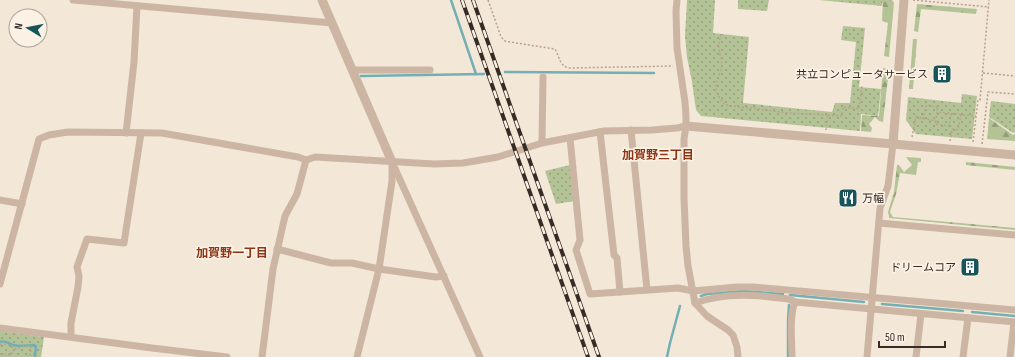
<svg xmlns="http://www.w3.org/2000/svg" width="1015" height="357" viewBox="0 0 1015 357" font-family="'Sofia Sans Condensed','Noto Sans JP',sans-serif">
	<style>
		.grass { fill: url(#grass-dots) }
		.forest { fill: url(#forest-firs) }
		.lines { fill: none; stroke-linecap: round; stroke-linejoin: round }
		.stream { stroke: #74afb3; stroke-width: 2.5 }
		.path { stroke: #b8a08d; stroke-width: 1.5; stroke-dasharray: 2 2; stroke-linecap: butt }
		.minor { stroke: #ccb6a3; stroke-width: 7 }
		.tertiary { stroke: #ccb6a3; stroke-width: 9 }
		.rail-casing { stroke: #362b25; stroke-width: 4 }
		.rail { stroke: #fbf1e4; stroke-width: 2.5; stroke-dasharray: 8; stroke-linecap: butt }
		.labels { text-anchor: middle; stroke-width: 3.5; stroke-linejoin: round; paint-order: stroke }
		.poi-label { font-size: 11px; fill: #362b25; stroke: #fbf1e4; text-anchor: end }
		.neighbourhood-label { font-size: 12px; font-weight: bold; fill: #8c3618; stroke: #fbf1e4 }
	</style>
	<defs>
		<pattern id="grass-dots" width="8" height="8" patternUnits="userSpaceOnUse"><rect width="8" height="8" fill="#b3c396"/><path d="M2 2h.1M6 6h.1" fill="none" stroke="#929f7a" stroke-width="1.8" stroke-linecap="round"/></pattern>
		<pattern id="forest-firs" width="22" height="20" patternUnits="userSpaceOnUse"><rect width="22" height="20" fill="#b3c396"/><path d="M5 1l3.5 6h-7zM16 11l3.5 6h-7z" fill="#929f7a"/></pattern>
	</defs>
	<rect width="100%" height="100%" fill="#f3e7d7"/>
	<!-- grass -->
	<g class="grass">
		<polygon points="687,0 715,0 713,33 749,37 743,103 832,112 835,103 850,103 856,42 841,40 843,26 865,28 859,87 881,89 878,116 861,114 860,131 701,116 696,110 692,82 687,57 685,36"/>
		<polygon points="738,0 769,0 767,11 738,9"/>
		<polygon points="819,0 883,0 882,6"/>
		<polygon points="962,94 977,96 972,139 916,134 906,120 908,97 961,103"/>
		<polygon points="991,101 1015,104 1015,132 1013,133 989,117"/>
		<polygon points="570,165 574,201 556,204 545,171"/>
		<polygon points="0,331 44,337 41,357 0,357"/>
	</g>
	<!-- forest -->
	<g class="forest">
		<polygon points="883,0 892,0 894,3 889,57 884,56 888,23 882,21"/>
		<polygon points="917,4 977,9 976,14 921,9 918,32 914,31"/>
		<polygon points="913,39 917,39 913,89 909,89"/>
		<polygon points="883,68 889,69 883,122 879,121 875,117 869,124 872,128 871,132 861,131 862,115 879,116"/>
		<polygon points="989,118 1013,135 1015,134 1015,141 987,139"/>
		<polygon points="906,157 921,158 921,162 918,162 916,175 900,173 896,194 890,212 893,217 1015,228 1015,230 889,218 889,216 888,212 894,192 897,165 899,165 904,172 912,165"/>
		<polygon points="966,162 1015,167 1015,170 966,165"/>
	</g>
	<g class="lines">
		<!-- stream -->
		<g class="stream">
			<polyline points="451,0 476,74"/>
			<polyline points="505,72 654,73"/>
			<polyline points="361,76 484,74"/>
			<polyline points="790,295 864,302"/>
			<polyline points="701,296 707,294 744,291 783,294"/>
			<polyline points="882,304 963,311"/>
			<polyline points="972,312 1015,316"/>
			<path d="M 0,342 C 5,340 8,343 13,345 C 19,347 28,345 34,345 L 36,346 L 35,357"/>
			<polyline points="667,357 670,343 680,306"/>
			<polyline points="788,357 788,321 789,305"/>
		</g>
		<!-- path -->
		<g class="path">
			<path d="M 488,0 L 500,34 L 501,37 L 505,41 L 510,42 L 555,49 L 556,51 C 560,59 560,66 569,68 L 673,66"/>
			<polyline points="913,0 989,7"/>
			<path d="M 721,34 C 720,39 718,43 719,49 C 719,54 722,59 722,64 C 722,73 715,80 716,88 C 716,94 721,100 725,105 L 790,113 L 828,115 L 826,130"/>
			<polyline points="983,73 1015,76"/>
			<polyline points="828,115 842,116 843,107 859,109 862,86"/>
			<polyline points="923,119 926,105 938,107 937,112"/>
			<polyline points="936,121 935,124 949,126 951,114"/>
			<polyline points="912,137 916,117 936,121 937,112 976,116"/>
			<polyline points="950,141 952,129 958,130 961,115"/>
			<polyline points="973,142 978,100 980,100 989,0"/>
			<polyline points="982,144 988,92 1015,94"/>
			<polyline points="0,345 7,344 15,349 25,346 31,347 30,357"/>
			<polyline points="0,354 11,355 15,349"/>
		</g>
		<!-- minor -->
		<g class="minor">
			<polyline points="73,0 332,23"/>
			<polyline points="677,0 676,11 677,48 685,102 686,116 686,126 684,139 684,198 686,246 688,266 695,303 707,316 728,330 733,335 737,347 738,357"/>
			<polyline points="353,70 430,70"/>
			<polyline points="631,130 647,290"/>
			<polyline points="600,132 614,255 617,258 620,292"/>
			<polyline points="126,133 134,62 137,6"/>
			<polyline points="570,138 580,240 576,250 590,294 678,288 693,291 737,287 753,287 1015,310"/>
			<polyline points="542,143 543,77"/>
			<polyline points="392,162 480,357"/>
			<polyline points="0,200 22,204"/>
			<polyline points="879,223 1015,235"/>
			<polyline points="277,249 331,263 352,263 379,269 436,277 444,276"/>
			<polyline points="0,284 39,139 49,135 68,132 162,133 298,157 306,160 315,157 434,164 463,163 498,157 542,143 604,131 652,130 677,128 686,126"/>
			<path d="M 695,303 C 726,292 757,295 789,299 L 795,302 L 1015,322"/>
			<polyline points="0,328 152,348 227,357"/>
			<polyline points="71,337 71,323 78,287 79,276 77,267 87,239 124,243 141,133"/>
			<polyline points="262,357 273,269 285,216 297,194 306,160"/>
			<polyline points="357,357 379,269 392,181 392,166"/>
			<path d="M 792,357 C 792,340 789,317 795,302"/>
			<polyline points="867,357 880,208 888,186 893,144"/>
			<polyline points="916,357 921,314"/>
			<polyline points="963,357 968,318"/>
			<polyline points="1010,357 1014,322"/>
		</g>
		<!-- tertiary -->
		<g class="tertiary">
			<polyline points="322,0 392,162"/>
			<polyline points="686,126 893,144 1015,155"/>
			<polyline points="893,144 904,0"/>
		</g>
		<!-- rail casing -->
		<g class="rail-casing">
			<g id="rail">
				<polyline points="462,0 588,357"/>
				<polyline points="473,0 599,357"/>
			</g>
		</g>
		<!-- rail -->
		<use href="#rail" class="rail"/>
	</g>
	<!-- icons -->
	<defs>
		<g id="building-square" transform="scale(1)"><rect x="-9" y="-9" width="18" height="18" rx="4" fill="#18555b" stroke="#fbf1e4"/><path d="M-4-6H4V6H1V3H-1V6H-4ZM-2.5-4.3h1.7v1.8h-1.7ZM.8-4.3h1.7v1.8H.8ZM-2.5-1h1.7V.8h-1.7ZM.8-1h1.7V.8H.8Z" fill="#fff"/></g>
		<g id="restaurant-square" transform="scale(1)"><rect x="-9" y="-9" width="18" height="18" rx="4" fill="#18555b" stroke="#fbf1e4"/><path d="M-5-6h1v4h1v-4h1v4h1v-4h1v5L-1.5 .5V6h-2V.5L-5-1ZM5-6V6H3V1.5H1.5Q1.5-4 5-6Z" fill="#fff"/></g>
	</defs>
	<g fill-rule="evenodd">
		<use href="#building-square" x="942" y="74"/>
		<use href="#restaurant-square" x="848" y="198"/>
		<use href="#building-square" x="970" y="267"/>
	</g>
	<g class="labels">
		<!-- poi labels -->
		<g class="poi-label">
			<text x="928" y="78">共立コンピュータサービス</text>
			<text x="862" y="202" text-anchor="start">万幅</text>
			<text x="956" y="271">ドリームコア</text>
		</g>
		<!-- neighbourhood labels -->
		<g class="neighbourhood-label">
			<text x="658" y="159">加賀野三丁目</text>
			<text x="232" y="257">加賀野一丁目</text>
		</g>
	</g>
	<!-- north arrow -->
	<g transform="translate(28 28) rotate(280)"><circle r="19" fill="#fbf1e4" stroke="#aca298"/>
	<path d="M0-3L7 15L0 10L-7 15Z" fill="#18555b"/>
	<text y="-6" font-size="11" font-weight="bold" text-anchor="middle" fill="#362b25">N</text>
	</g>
	<!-- scale -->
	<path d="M879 341v6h66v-6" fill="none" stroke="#362b25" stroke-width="2"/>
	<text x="885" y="341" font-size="12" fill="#362b25" stroke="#fbf1e4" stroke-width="3" paint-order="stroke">50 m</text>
</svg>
